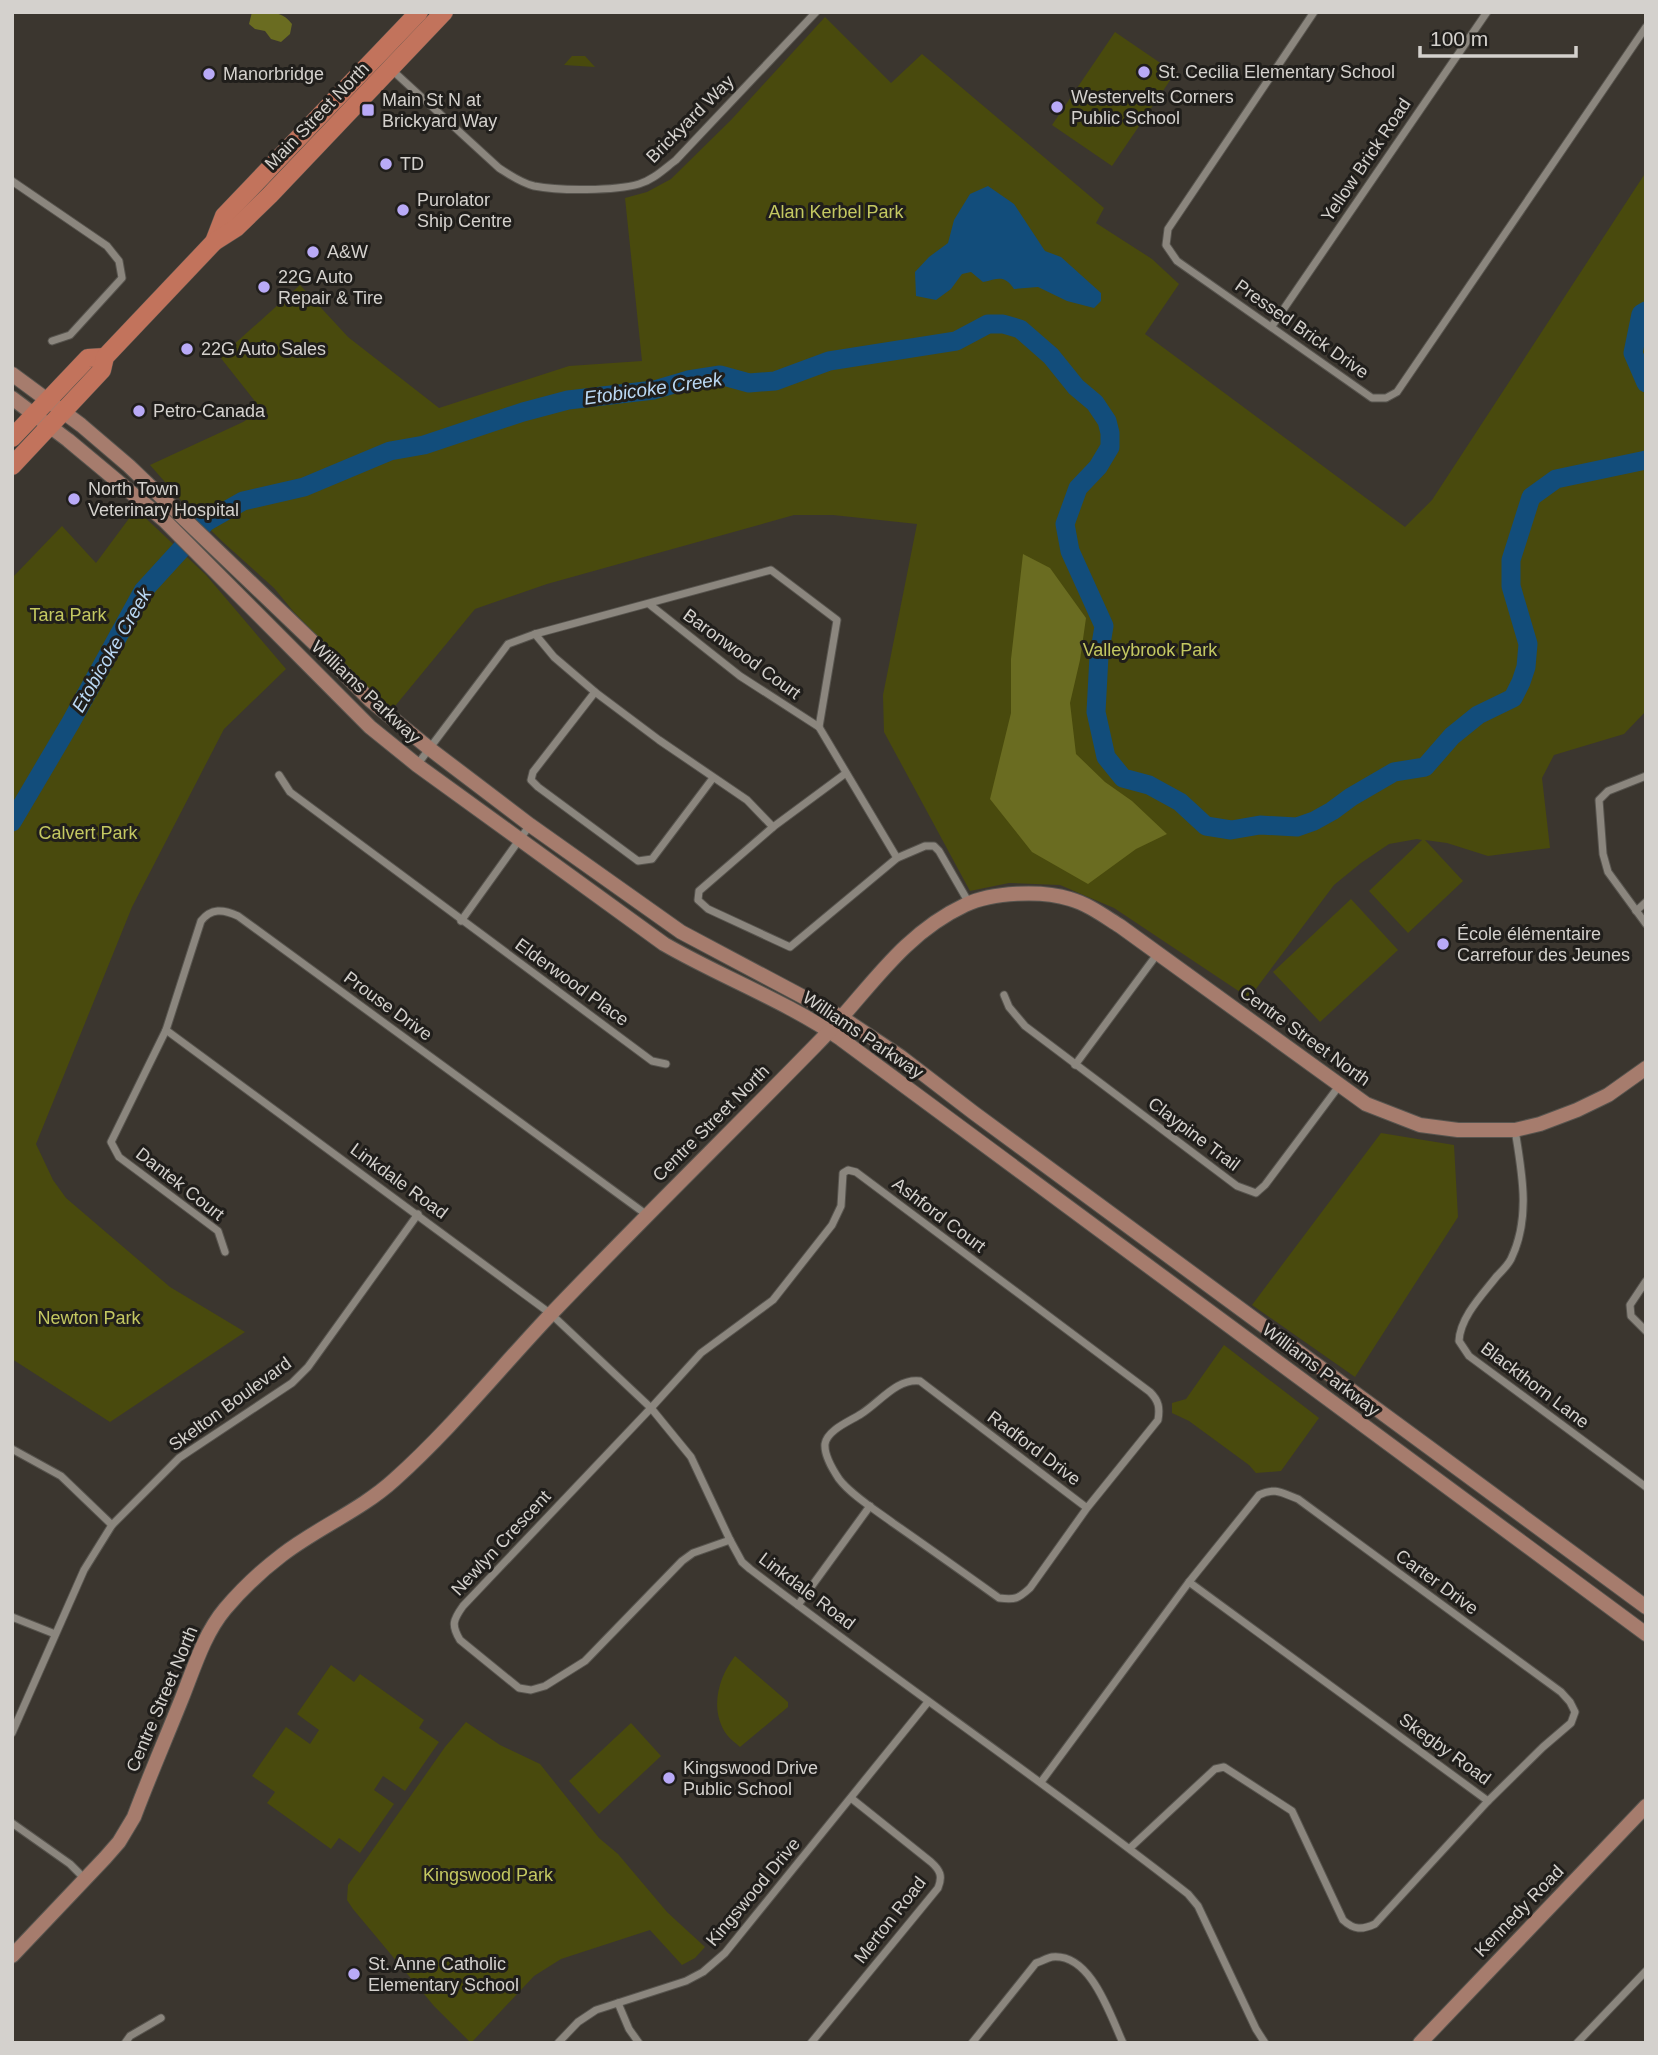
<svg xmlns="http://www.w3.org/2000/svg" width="1658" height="2055" viewBox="0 0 1658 2055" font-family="Arial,sans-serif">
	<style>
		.green { fill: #494a0d }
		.forest { fill: #6a6c21 }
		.water { fill: #124d7b }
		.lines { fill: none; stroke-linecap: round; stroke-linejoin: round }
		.river { stroke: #124d7b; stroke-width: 19 }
		.street-casing { stroke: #57544e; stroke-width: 9 }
		.secondary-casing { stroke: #57544e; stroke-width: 16 }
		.primary-casing { stroke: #57544e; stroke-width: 19 }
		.street { stroke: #8b867e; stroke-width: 7 }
		.secondary { stroke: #a67c6d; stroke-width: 14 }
		.primary { stroke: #c2735c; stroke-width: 18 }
		.poi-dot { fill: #b9aaf7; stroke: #201e1b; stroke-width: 2.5 }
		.labels { text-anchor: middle; stroke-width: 6; stroke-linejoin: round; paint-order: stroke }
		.poi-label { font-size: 18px; fill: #d4d1cd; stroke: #201e1b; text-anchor: start }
		.street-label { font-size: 18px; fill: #d4d1cd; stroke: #201e1b }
		.park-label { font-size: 18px; fill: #c4c861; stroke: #201e1b }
		.water-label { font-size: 19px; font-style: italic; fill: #bad8f4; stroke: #201e1b }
	</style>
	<rect width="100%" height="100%" fill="#3b362f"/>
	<!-- green -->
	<g class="green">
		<polygon points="825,17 891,83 922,54 1104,208 1096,223 1152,259 1179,284 1145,334 1405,527 1432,500 1646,172 1646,711 1624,734 1554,755 1542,778 1550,848 1488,856 1447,843 1425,840 1463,881 1408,933 1369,891 1422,840 1417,839 1389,844 1361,863 1334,885 1249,998 1114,908 1060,885 1009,883 970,891 884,732 883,695 917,524 833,515 794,515 547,584 475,609 391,711 293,611 274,588 224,543 186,506 150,465 243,422 262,410 220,357 300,285 348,337 439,408 569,366 642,361 625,198 647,192 671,179 731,120"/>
		<polygon points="1115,32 1175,73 1112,166 1052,125"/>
		<polygon points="572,56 585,56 595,67 564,65"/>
		<polygon points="136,509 206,575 286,669 224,729 132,907 36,1144 53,1180 66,1198 170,1287 245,1332 110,1422 12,1359 12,578 62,526 96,563"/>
		<polygon points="1351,899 1398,950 1320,1022 1273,972"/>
		<polygon points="1381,1133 1454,1145 1458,1217 1355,1377 1252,1305"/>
		<polygon points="1224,1345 1319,1418 1281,1471 1256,1473 1249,1465 1189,1421 1172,1413 1172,1403 1186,1399"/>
		<path d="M 735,1656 L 788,1702 L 788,1707 L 740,1747 C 736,1743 731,1740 727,1735 C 709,1710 718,1678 735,1656 Z"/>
		<polygon points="331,1665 354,1682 360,1674 424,1720 419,1728 439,1742 405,1791 383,1776 374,1790 394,1804 360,1853 339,1838 331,1849 267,1803 275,1792 252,1776 286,1727 310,1744 319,1730 297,1714"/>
		<polygon points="466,1722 500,1745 540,1764 599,1838 618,1854 667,1912 705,1947 695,1958 682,1965 650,1930 561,1959 534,1976 471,2043 434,2006 353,1909 347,1900 348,1885 445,1747"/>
		<polygon points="631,1723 661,1756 599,1814 569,1781"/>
	</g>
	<!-- forest -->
	<g class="forest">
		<path d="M 252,12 C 268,12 282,10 292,24 L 290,34 L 281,42 L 271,39 L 265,31 L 255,29 L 249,24 Z"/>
		<polygon points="1023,554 1050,568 1086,618 1080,660 1070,703 1076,754 1105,782 1132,801 1167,834 1136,849 1088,884 1032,852 990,799 1011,713 1011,659"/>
	</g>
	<!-- water -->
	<path class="water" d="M 988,186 L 1014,204 L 1045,251 L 1061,257 L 1101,293 L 1101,301 L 1094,308 L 1067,301 L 1038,287 L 1014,289 C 1004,274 998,279 983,282 L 971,272 L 962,274 L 951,289 L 936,300 L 916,296 L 915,272 L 929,257 L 948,243 L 954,220 L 970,194 Z"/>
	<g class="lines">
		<!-- river -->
		<g class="river">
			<polyline points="1646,311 1641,314 1633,353 1646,383"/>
			<polyline points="12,822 71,722 143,591 206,522 243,501 304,487 390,451 424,445 523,412 568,400 654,390 688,380 720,375 749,383 775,381 829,361 956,341 988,324 1003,324 1020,329 1051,356 1076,387 1095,403 1107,421 1110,433 1110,447 1098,467 1078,488 1065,524 1070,551 1104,626 1099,656 1096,712 1106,757 1123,778 1149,785 1180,802 1206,826 1231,830 1260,825 1297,827 1314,821 1332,811 1351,797 1394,772 1425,767 1452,736 1478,715 1513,698 1521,682 1526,667 1528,644 1511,586 1511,560 1531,497 1556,479 1646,460"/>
		</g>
		<!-- street casing -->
		<g class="street-casing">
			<g id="street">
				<polyline points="1314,12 1168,229 1166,245 1177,261 1372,398 1386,398 1397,392 1646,27"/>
				<path d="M 392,70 L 499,168 C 510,175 521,183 534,186 C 559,191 615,191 639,184 C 653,180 664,169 676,160 L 816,12"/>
				<polyline points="12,181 107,246 119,261 122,278 70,335 52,341"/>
				<polyline points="1272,326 1487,12"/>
				<polyline points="649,604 740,676 819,727 897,858"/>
				<polyline points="535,634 554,657 595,692 659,740 747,800 773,827"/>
				<polyline points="595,692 533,772 531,780 538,787 634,858 638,861 652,859 713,778"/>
				<polyline points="417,765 508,644 535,634 771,570 837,620 819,727"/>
				<polyline points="846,773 773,827 699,891 698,900 708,909 790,947 897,858 925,846 934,846 939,851 969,903"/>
				<polyline points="279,775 290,792 652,1061 666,1064"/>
				<polyline points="1646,776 1608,791 1599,800 1603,854 1608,872 1646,924"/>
				<polyline points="1636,911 1646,902"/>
				<polyline points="461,921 530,825"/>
				<polyline points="1004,995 1009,1007 1025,1026 1237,1186 1256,1193 1265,1185 1339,1086"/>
				<path d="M 166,1030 L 551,1314 L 651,1408 L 691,1457 L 730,1540 L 742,1562 L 750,1569 C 895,1680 1045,1782 1188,1894 L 1198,1906 L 1256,2029 L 1265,2043"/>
				<polyline points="1075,1065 1158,953"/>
				<path d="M 1515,1130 C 1522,1173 1531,1218 1511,1259 C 1508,1265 1502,1271 1497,1276 C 1483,1294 1460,1317 1459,1341 L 1469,1356 L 1646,1487"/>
				<path d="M 225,1252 L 218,1231 L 119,1157 L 111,1142 L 166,1030 L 201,921 C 211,908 223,909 238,916 L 647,1215"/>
				<polyline points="1646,1281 1630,1305 1631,1316 1646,1331"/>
				<polyline points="12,1449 61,1476 112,1525"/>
				<path d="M 730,1540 L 693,1553 L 682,1561 L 585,1661 L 545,1686 L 531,1690 L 519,1688 L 460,1640 C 451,1625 453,1620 463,1606 L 651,1408 L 701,1353 L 773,1300 L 832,1225 L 841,1206 L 843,1173 L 848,1170 L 856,1172 L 1150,1392 C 1159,1401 1160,1408 1158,1420 L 1087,1508 L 1030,1588 C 1018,1599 1015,1600 999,1598 C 964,1573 929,1548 893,1523 C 877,1511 851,1495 839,1479 C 833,1470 824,1456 825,1444 C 827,1430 850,1421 861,1414 C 880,1402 897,1378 920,1381 L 1087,1508"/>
				<polyline points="1189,1582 1488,1801"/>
				<polyline points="798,1605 870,1506"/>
				<polyline points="12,1617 55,1634"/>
				<polyline points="12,1733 84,1570 112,1525 179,1458 292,1383 308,1367 418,1214"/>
				<path d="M 1041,1782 L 1189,1582 L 1259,1495 C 1275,1487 1282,1493 1298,1499 L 1561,1692 L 1570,1702 L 1575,1712 L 1571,1723 L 1543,1747 L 1488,1801 L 1375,1924 C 1362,1930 1354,1930 1343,1920 L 1292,1811 L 1224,1767 L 1215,1769 L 1130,1848"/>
				<polyline points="12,1823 70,1864 84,1878"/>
				<polyline points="618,2003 629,2029 639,2043"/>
				<polyline points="125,2043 130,2036 161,2018"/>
				<polyline points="558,2043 578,2022 596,2010 686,1981 703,1972 725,1953 928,1702"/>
				<path d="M 811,2043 L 938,1888 C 943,1876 940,1870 931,1862 L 851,1798"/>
				<path d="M 972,2043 L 1036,1963 C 1040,1962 1047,1958 1052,1957 C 1091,1953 1110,2015 1123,2043"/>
				<polyline points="1577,2043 1646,1971"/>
			</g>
		</g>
		<!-- secondary casing -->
		<g class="secondary-casing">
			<g id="secondary">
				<polyline points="12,374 81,425 129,466 316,645 370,700 430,749 530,825 681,932 841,1017 901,1057 974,1113 1646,1607"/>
				<path d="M 12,398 L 68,440 L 164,520 L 370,727 L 417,765 L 664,944 C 721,977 786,1001 841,1039 L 1646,1634"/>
				<path d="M 12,1956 L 105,1858 L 119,1842 L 134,1817 C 149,1777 166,1738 182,1698 C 194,1668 204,1634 225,1609 C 242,1589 261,1571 282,1555 C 317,1528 361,1510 394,1480 C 451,1429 499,1369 551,1314 C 638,1223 728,1135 816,1045 C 866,995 899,936 965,905 C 992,892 1042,890 1070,899 C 1088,904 1104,916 1120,926 L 1366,1104 L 1420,1125 L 1458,1130 L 1515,1130 L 1540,1124 L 1577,1110 L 1608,1095 L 1646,1068"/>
				<polyline points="1420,2043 1646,1806"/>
			</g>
		</g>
		<!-- primary casing -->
		<g class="primary-casing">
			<g id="primary">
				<polyline points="214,242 224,216 419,12"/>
				<polyline points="12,438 88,358 105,357"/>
				<polyline points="12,466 102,370 105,357 214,242 236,228 270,195 444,12"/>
			</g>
		</g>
		<!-- street -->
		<use href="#street" class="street"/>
		<!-- secondary -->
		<use href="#secondary" class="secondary"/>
		<!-- primary -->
		<use href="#primary" class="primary"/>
	</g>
	<!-- markers -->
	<g class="poi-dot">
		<circle cx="1144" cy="72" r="7"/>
		<circle cx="209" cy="74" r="7"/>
		<circle cx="1057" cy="107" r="7"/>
		<rect x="361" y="103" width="14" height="14" rx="3.5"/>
		<circle cx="386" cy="164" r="7"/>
		<circle cx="403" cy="210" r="7"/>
		<circle cx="313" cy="252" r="7"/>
		<circle cx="264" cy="287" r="7"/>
		<circle cx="187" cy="349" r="7"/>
		<circle cx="139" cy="411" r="7"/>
		<circle cx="74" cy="499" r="7"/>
		<circle cx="1443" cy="944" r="7"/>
		<circle cx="669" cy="1778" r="7"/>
		<circle cx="354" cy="1974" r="7"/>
	</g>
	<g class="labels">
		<!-- poi labels -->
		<g class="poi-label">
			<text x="1158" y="78">St. Cecilia Elementary School</text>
			<text x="223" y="80">Manorbridge</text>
			<text x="1071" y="103">Westervelts Corners<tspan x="1071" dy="21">Public School</tspan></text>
			<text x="382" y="106">Main St N at<tspan x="382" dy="21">Brickyard Way</tspan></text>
			<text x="400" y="170">TD</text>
			<text x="417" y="206">Purolator<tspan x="417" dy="21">Ship Centre</tspan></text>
			<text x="327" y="258">A&amp;W</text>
			<text x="278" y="283">22G Auto<tspan x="278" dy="21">Repair &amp; Tire</tspan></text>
			<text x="201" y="355">22G Auto Sales</text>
			<text x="153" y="417">Petro-Canada</text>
			<text x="88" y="495">North Town<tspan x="88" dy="21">Veterinary Hospital</tspan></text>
			<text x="1457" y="940">École élémentaire<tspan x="1457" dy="21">Carrefour des Jeunes</tspan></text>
			<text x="683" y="1774">Kingswood Drive<tspan x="683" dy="21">Public School</tspan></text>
			<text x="368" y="1970">St. Anne Catholic<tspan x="368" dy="21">Elementary School</tspan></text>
		</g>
		<!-- street labels -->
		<g class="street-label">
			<text transform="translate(317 116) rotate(-46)" y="6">Main Street North</text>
			<text transform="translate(690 119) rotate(-45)" y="6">Brickyard Way</text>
			<text transform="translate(1366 160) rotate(-56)" y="6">Yellow Brick Road</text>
			<text transform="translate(1302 329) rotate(35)" y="6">Pressed Brick Drive</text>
			<text transform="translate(742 654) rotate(36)" y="6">Baronwood Court</text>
			<text transform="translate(366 692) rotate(43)" y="6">Williams Parkway</text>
			<text transform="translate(572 982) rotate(36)" y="6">Elderwood Place</text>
			<text transform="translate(388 1006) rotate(36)" y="6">Prouse Drive</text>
			<text transform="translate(863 1035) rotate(34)" y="6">Williams Parkway</text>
			<text transform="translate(1305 1036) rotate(36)" y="6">Centre Street North</text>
			<text transform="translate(711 1123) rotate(-45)" y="6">Centre Street North</text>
			<text transform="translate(1194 1134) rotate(37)" y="6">Claypine Trail</text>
			<text transform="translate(399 1181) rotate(36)" y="6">Linkdale Road</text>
			<text transform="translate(180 1184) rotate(38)" y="6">Dantek Court</text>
			<text transform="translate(939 1215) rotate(37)" y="6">Ashford Court</text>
			<text transform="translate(1321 1370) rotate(37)" y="6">Williams Parkway</text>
			<text transform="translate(1535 1385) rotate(37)" y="6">Blackthorn Lane</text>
			<text transform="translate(230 1404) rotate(-36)" y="6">Skelton Boulevard</text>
			<text transform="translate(1034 1448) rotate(37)" y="6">Radford Drive</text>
			<text transform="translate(501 1543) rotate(-47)" y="6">Newlyn Crescent</text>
			<text transform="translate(1437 1582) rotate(36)" y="6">Carter Drive</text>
			<text transform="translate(807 1591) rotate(37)" y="6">Linkdale Road</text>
			<text transform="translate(162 1699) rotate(-67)" y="6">Centre Street North</text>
			<text transform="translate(1445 1749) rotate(36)" y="6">Skegby Road</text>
			<text transform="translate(753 1892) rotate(-50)" y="6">Kingswood Drive</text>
			<text transform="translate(1519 1911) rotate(-46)" y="6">Kennedy Road</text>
			<text transform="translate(890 1920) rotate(-52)" y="6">Merton Road</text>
		</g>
		<!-- park labels -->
		<g class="park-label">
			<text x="836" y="218">Alan Kerbel Park</text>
			<text x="68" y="621">Tara Park</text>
			<text x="1150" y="656">Valleybrook Park</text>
			<text x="88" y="839">Calvert Park</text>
			<text x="89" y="1324">Newton Park</text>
			<text x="488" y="1881">Kingswood Park</text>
		</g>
		<!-- water labels -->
		<g class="water-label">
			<text transform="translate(653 388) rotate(-8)" y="7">Etobicoke Creek</text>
			<text transform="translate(111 650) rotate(-60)" y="7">Etobicoke Creek</text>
		</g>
	</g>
	<!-- border -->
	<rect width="1658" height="2055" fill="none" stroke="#d4d1cd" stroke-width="28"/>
	<!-- scale -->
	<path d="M1420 46v10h156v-10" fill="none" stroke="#d4d1cd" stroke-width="3.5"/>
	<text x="1430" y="46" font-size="21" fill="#d4d1cd" stroke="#201e1b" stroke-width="5" paint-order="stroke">100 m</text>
</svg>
